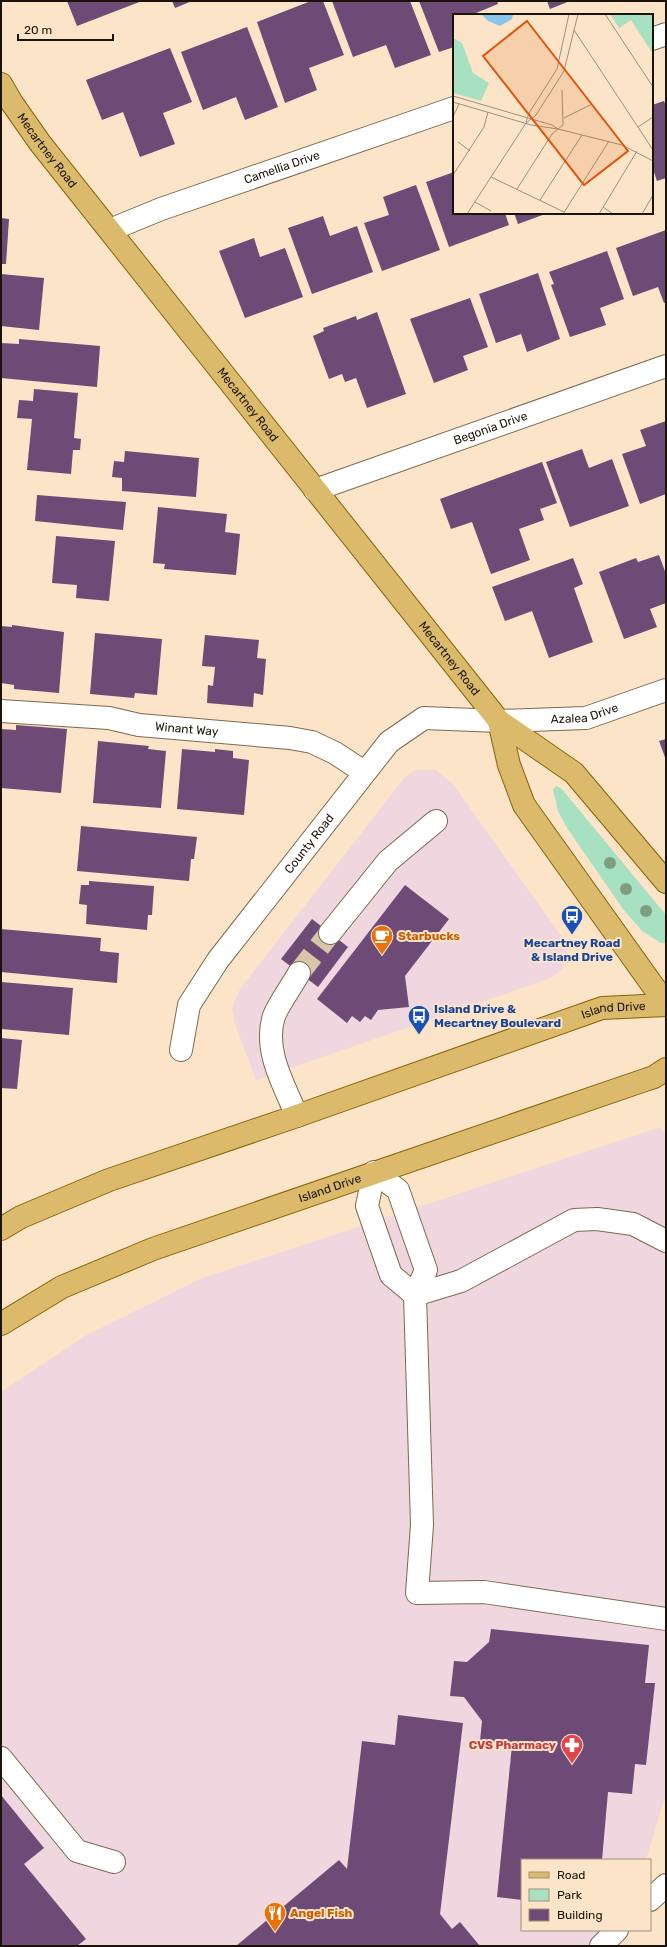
<svg xmlns="http://www.w3.org/2000/svg" width="667" height="1947" viewBox="0 0 667 1947" font-family="Rubik,sans-serif">
	<style>
		.commercial { fill: #f0d6de }
		.green { fill: #a7e1c2 }
		.building { fill: #6e4b77 }
		.lines { fill: none; stroke-linecap: round; stroke-linejoin: round }
		.minor-tunnel { stroke: #d9c5aa; stroke-width: 22; stroke-dasharray: 22 11; stroke-linecap: butt }
		.minor-casing { stroke: #7d694f; stroke-width: 24 }
		.major-casing { stroke: #886308; stroke-width: 24 }
		.minor { stroke: #fff; stroke-width: 22 }
		.major { stroke: #dbbb6b; stroke-width: 22 }
		.tree { fill: #7e9e7f }
		.labels { text-anchor: middle; stroke-width: 4; stroke-linejoin: round; paint-order: stroke }
		.street-label { font-size: 12px; fill: #1b1309; stroke: #fbe4c7 }
		.food-label { font-size: 12px; font-weight: bold; fill: #c56008; stroke: #fbe4c7; text-anchor: start }
		.transit-label { font-size: 12px; font-weight: bold; fill: #164399; stroke: #fbe4c7 }
		.health-label { font-size: 12px; font-weight: bold; fill: #be3a42; stroke: #fbe4c7; text-anchor: end }
		.inset-road { fill: none; stroke: #a1907b; stroke-width: 1 }
		.view { fill: #de560c; fill-opacity: 0.15; stroke: #de560c; stroke-width: 2 }
		.inset-edge { fill: none; stroke: #1b1309; stroke-width: 2 }
	</style>
	<rect width="100%" height="100%" fill="#fbe4c7"/>
	<!-- commercial -->
	<g class="commercial">
		<polygon points="416,770 436,770 453,784 567,944 567,955 562,969 551,978 256,1080 235,1024 232,1008 240,989 405,777"/>
		<polygon points="661,1127 666,1134 666,1793 646,1860 522,1860 522,1930 611,1930 602,1946 1,1946 1,1392 85,1336 200,1279"/>
	</g>
	<!-- green -->
	<polygon class="green" points="556,786 561,788 666,915 666,943 661,943 642,931 623,909 567,828 558,811 553,790"/>
	<!-- building -->
	<g class="building">
		<polygon points="67,1 142,1 77,26"/>
		<polygon points="172,1 192,1 175,8"/>
		<polygon points="311,1 323,1 344,55 309,68 317,90 285,103 257,22"/>
		<polygon points="332,1 410,1 431,55 395,68 386,45 353,57"/>
		<polygon points="419,1 497,1 498,4 471,15 454,15 454,47 439,52"/>
		<polygon points="547,1 570,1 550,9"/>
		<polygon points="247,27 278,107 245,120 236,97 203,110 181,52"/>
		<polygon points="170,48 192,102 163,113 175,144 140,157 123,112 102,120 86,80"/>
		<polygon points="664,101 666,106 666,178 657,181 652,166 652,105"/>
		<polygon points="454,172 454,213 505,213 509,225 449,247 426,182"/>
		<polygon points="416,185 440,250 382,271 364,223 389,215 383,197"/>
		<polygon points="514,213 548,213 518,224"/>
		<polygon points="323,216 330,236 357,226 373,272 312,294 288,228"/>
		<polygon points="1,218 9,219 6,264 1,264"/>
		<polygon points="666,230 666,302 664,303 658,287 633,296 616,248"/>
		<polygon points="254,238 260,257 285,248 303,297 245,318 219,251"/>
		<polygon points="607,251 624,299 600,308 606,325 570,337 551,285 554,284 549,272"/>
		<polygon points="538,273 560,339 527,352 521,334 496,343 479,294"/>
		<polygon points="1,274 44,278 39,330 1,326"/>
		<polygon points="470,298 488,347 463,356 468,370 434,383 410,319"/>
		<polygon points="377,312 406,394 367,408 356,378 345,382 342,374 329,379 313,336 324,331 323,328 356,316 357,320"/>
		<polygon points="19,339 100,346 97,387 1,378 1,343 19,344"/>
		<polygon points="34,389 78,393 74,438 81,439 80,450 73,450 71,474 27,470 32,419 17,418 19,400 33,401"/>
		<polygon points="666,421 666,494 640,504 622,454 646,446 640,430"/>
		<polygon points="582,449 589,468 612,459 629,506 570,527 546,462"/>
		<polygon points="125,451 199,458 196,497 122,491 122,478 112,477 114,461 124,462"/>
		<polygon points="542,462 557,503 540,509 544,520 519,529 530,560 491,574 472,522 451,529 440,499"/>
		<polygon points="37,495 126,502 123,530 35,521"/>
		<polygon points="158,507 227,514 225,532 240,534 236,575 164,569 165,564 153,563"/>
		<polygon points="56,536 115,541 109,601 76,598 77,585 52,583"/>
		<polygon points="659,555 666,574 666,603 650,609 657,627 624,639 599,572 636,558 638,562"/>
		<polygon points="573,558 583,584 574,588 593,642 549,658 532,611 505,621 492,587"/>
		<polygon points="12,625 64,632 59,693 14,689 14,685 1,683 1,626 12,627"/>
		<polygon points="95,633 162,639 157,695 135,693 134,698 90,694"/>
		<polygon points="205,635 259,640 257,658 266,659 263,695 254,693 253,707 207,703 208,685 213,686 215,667 202,666"/>
		<polygon points="16,725 67,729 61,793 1,788 1,729 16,730"/>
		<polygon points="666,739 666,760 659,741"/>
		<polygon points="98,741 149,746 148,749 166,751 161,808 93,803"/>
		<polygon points="182,749 215,752 215,749 233,751 233,758 249,760 244,815 177,809"/>
		<polygon points="81,826 197,837 194,859 191,859 189,881 77,871"/>
		<polygon points="89,881 154,886 152,915 148,915 147,930 86,924 87,905 79,904 81,885 89,885"/>
		<polygon points="405,885 449,919 405,976 409,1007 378,1010 371,1020 365,1016 360,1022 352,1016 347,1023 317,999"/>
		<polygon points="312,919 348,947 318,987 281,959"/>
		<polygon points="1,929 101,938 100,951 119,953 117,983 1,972"/>
		<polygon points="1,982 73,988 69,1035 1,1029"/>
		<polygon points="1,1038 22,1040 17,1089 1,1088"/>
		<polygon points="491,1629 649,1645 645,1683 655,1683 646,1765 635,1764 632,1794 608,1792 602,1860 522,1860 522,1900 497,1897 512,1745 480,1741 482,1721 464,1697 450,1696 454,1661 467,1662 489,1642"/>
		<polygon points="398,1715 463,1723 440,1914 452,1929 460,1922 480,1946 236,1946 339,1860 347,1869 362,1741 395,1745"/>
		<polygon points="1,1795 44,1848 24,1864 86,1939 77,1946 1,1946"/>
	</g>
	<g class="lines">
		<!-- minor-tunnel -->
		<polyline class="minor-tunnel" points="299,973 330,933"/>
		<!-- minor casing -->
		<g class="minor-casing">
			<g id="minor">
				<polyline points="652,39 666,34"/>
				<path id="s1" d="M 110,230 L 161,209 L 454,108"/>
				<path id="s2" d="M 315,490 L 666,366"/>
				<path id="s3" d="M 1,711 L 109,718 L 139,725 L 290,738 L 312,742 L 335,753 L 364,772"/>
				<polyline points="330,933 388,861 436,821"/>
				<path id="s4" d="M 181,1050 L 189,1005 L 218,960 L 389,742 L 424,718 L 499,721 L 586,718 L 666,690"/>
				<path d="M 297,1116 C 284,1085 263,1050 274,1016 C 279,1003 292,986 299,973"/>
				<polyline points="415,1295 391,1275 367,1206 374,1172 398,1190 426,1270 415,1295 422,1525 417,1593 484,1592 666,1619"/>
				<polyline points="415,1295 461,1281 574,1220 597,1219 633,1224 666,1241"/>
				<polyline points="1,1758 77,1851 114,1862"/>
				<polyline points="650,1900 666,1885"/>
				<polyline points="601,1946 617,1930"/>
			</g>
		</g>
		<!-- major casing -->
		<g class="major-casing">
			<g id="major">
				<path id="s5" d="M 1,84 L 12,103 L 40,143 L 499,721 L 574,773 L 666,882"/>
				<polyline points="499,721 509,765 524,805 666,1004"/>
				<path id="s6" d="M 1,1229 L 21,1217 L 109,1180 L 297,1116 L 602,1008 L 666,1005"/>
				<path id="s7" d="M 1,1324 L 62,1287 L 153,1249 L 645,1080 L 654,1077 L 666,1069"/>
			</g>
		</g>
		<!-- minor -->
		<use href="#minor" class="minor"/>
		<!-- major -->
		<use href="#major" class="major"/>
	</g>
	<!-- trees -->
	<g class="tree">
		<circle cx="610" cy="863" r="6"/>
		<circle cx="626" cy="889" r="6"/>
		<circle cx="646" cy="911" r="6"/>
	</g>
	<!-- icons -->
	<defs>
		<g id="bus-pin" transform="scale(1.15)"><path d="M0 17L-7.5 6A9.5 9.5 0 1 1 7.5 6Z" fill="#1a4fb4" stroke="#fbe4c7"/><path d="M-5-6H5V4H4V6H2V4H-2V6H-4V4H-5ZM-3.5-4V0h7V-4ZM-3.5 1.2v1.5H-2V1.2ZM2 1.2v1.5H3.5V1.2Z" fill="#fff"/></g>
		<g id="cafe-pin" transform="scale(1.15)"><path d="M0 17L-7.5 6A9.5 9.5 0 1 1 7.5 6Z" fill="#e8710a" stroke="#fbe4c7"/><path d="M-5.5-4.5H6V0H3Q3 3.5 0 3.5H-2.5Q-5.5 3.5-5.5 0ZM3-3.2v2h1.7v-2ZM-6 4.5H4V6H-6Z" fill="#fff"/></g>
		<g id="pharmacy-pin" transform="scale(1.15)"><path d="M0 17L-7.5 6A9.5 9.5 0 1 1 7.5 6Z" fill="#e0444e" stroke="#fbe4c7"/><path d="M-2-6h4v4h4v4h-4v4h-4v-4h-4v-4h4Z" fill="#fff"/></g>
		<g id="restaurant-pin" transform="scale(1.15)"><path d="M0 17L-7.5 6A9.5 9.5 0 1 1 7.5 6Z" fill="#e8710a" stroke="#fbe4c7"/><path d="M-5-6h1v4h1v-4h1v4h1v-4h1v5L-1.5 .5V6h-2V.5L-5-1ZM5-6V6H3V1.5H1.5Q1.5-4 5-6Z" fill="#fff"/></g>
	</defs>
	<g fill-rule="evenodd">
		<use href="#bus-pin" x="572" y="916"/>
		<use href="#cafe-pin" x="382" y="936"/>
		<use href="#bus-pin" x="419" y="1016"/>
		<use href="#pharmacy-pin" x="572" y="1745"/>
		<use href="#restaurant-pin" x="275" y="1913"/>
	</g>
	<g class="labels">
		<!-- street labels -->
		<g class="street-label">
			<text dy="4" stroke="none"><textPath href="#s5" startOffset="81">Mecartney Road</textPath></text>
			<text dy="4" stroke="none"><textPath href="#s1" startOffset="183">Camellia Drive</textPath></text>
			<text dy="4" stroke="none"><textPath href="#s5" startOffset="405">Mecartney Road</textPath></text>
			<text dy="4" stroke="none"><textPath href="#s2" startOffset="186">Begonia Drive</textPath></text>
			<text dy="4" stroke="none"><textPath href="#s5" startOffset="729">Mecartney Road</textPath></text>
			<text dy="4" stroke="none"><textPath href="#s4" startOffset="580">Azalea Drive</textPath></text>
			<text dy="4" stroke="none"><textPath href="#s3" startOffset="187">Winant Way</textPath></text>
			<text dy="4" stroke="none"><textPath href="#s4" startOffset="247">County Road</textPath></text>
			<text dy="4" stroke="none"><textPath href="#s6" startOffset="652">Island Drive</textPath></text>
			<text dy="4" stroke="none"><textPath href="#s7" startOffset="357">Island Drive</textPath></text>
		</g>
		<!-- food labels -->
		<g class="food-label">
			<text x="398" y="940">Starbucks</text>
			<text x="290" y="1917">Angel Fish</text>
		</g>
		<!-- transit labels -->
		<g class="transit-label">
			<text x="572" y="947">Mecartney Road<tspan x="572" dy="14">&amp; Island Drive</tspan></text>
			<text x="434" y="1013" text-anchor="start">Island Drive &amp;<tspan x="434" dy="14">Mecartney Boulevard</tspan></text>
		</g>
		<!-- health labels -->
		<g class="health-label">
			<text x="556" y="1749">CVS Pharmacy</text>
		</g>
	</g>
	<!-- overview -->
	<g transform="translate(453 14)">
		<rect width="200" height="200" fill="#fbe4c7"/>
		<path d="M 157,0 L 200,0 L 200,40 L 178,6 L 166,14 ZM 0,24 L 9,29 L 20,59 L 36,69 L 28,87 L 0,79 Z" fill="#a7e1c2"/>
		<path d="M 28,0 L 60,0 L 59,5 L 47,12 L 35,7 Z" fill="#8bc5ec"/>
		<path class="inset-road" d="M 152,0 L 200,73M 121,16 L 200,136M 0,82 L 99,111 L 105,115M 0,88 L 78,111 L 105,115 L 169,131 L 200,147M 0,103 L 6,90M 111,104 L 139,90M 73,108 L 76,99 L 104,55 L 116,0M 73,109 L 83,101 L 111,57 L 125,0M 185,113 L 200,103M 5,128 L 17,137M 0,161 L 31,113 L 35,98M 38,163 L 111,198M 64,175 L 99,120 L 110,111 L 109,76M 87,186 L 129,121M 22,188 L 38,197M 150,193 L 160,200M 14,200 L 73,109M 110,200 L 156,127M 146,200 L 184,137M 189,200 L 200,181"/>
		<path class="view" d="M 74,7 L 175,137 L 131,171 L 30,42 Z"/>
		<rect width="200" height="200" class="inset-edge"/>
	</g>
	<!-- border -->
	<rect width="667" height="1947" fill="none" stroke="#1b1309" stroke-width="4"/>
	<!-- legend -->
	<rect x="521" y="1859" width="130" height="72" fill="#fbe4c7" stroke="#a1907b"/>
	<rect x="529" y="1872" width="20" height="6" fill="#dbbb6b" stroke="#a1907b"/>
	<text x="557" y="1879" font-size="12" fill="#1b1309">Road</text>
	<rect x="529" y="1889" width="20" height="12" fill="#a7e1c2" stroke="#a1907b"/>
	<text x="557" y="1899" font-size="12" fill="#1b1309">Park</text>
	<rect x="529" y="1909" width="20" height="12" fill="#6e4b77" stroke="#a1907b"/>
	<text x="557" y="1919" font-size="12" fill="#1b1309">Building</text>
	<!-- scale -->
	<path d="M18 34v6h95v-6" fill="none" stroke="#1b1309" stroke-width="2"/>
	<text x="24" y="34" font-size="12" fill="#1b1309" stroke="#fbe4c7" stroke-width="3" paint-order="stroke">20 m</text>
</svg>
